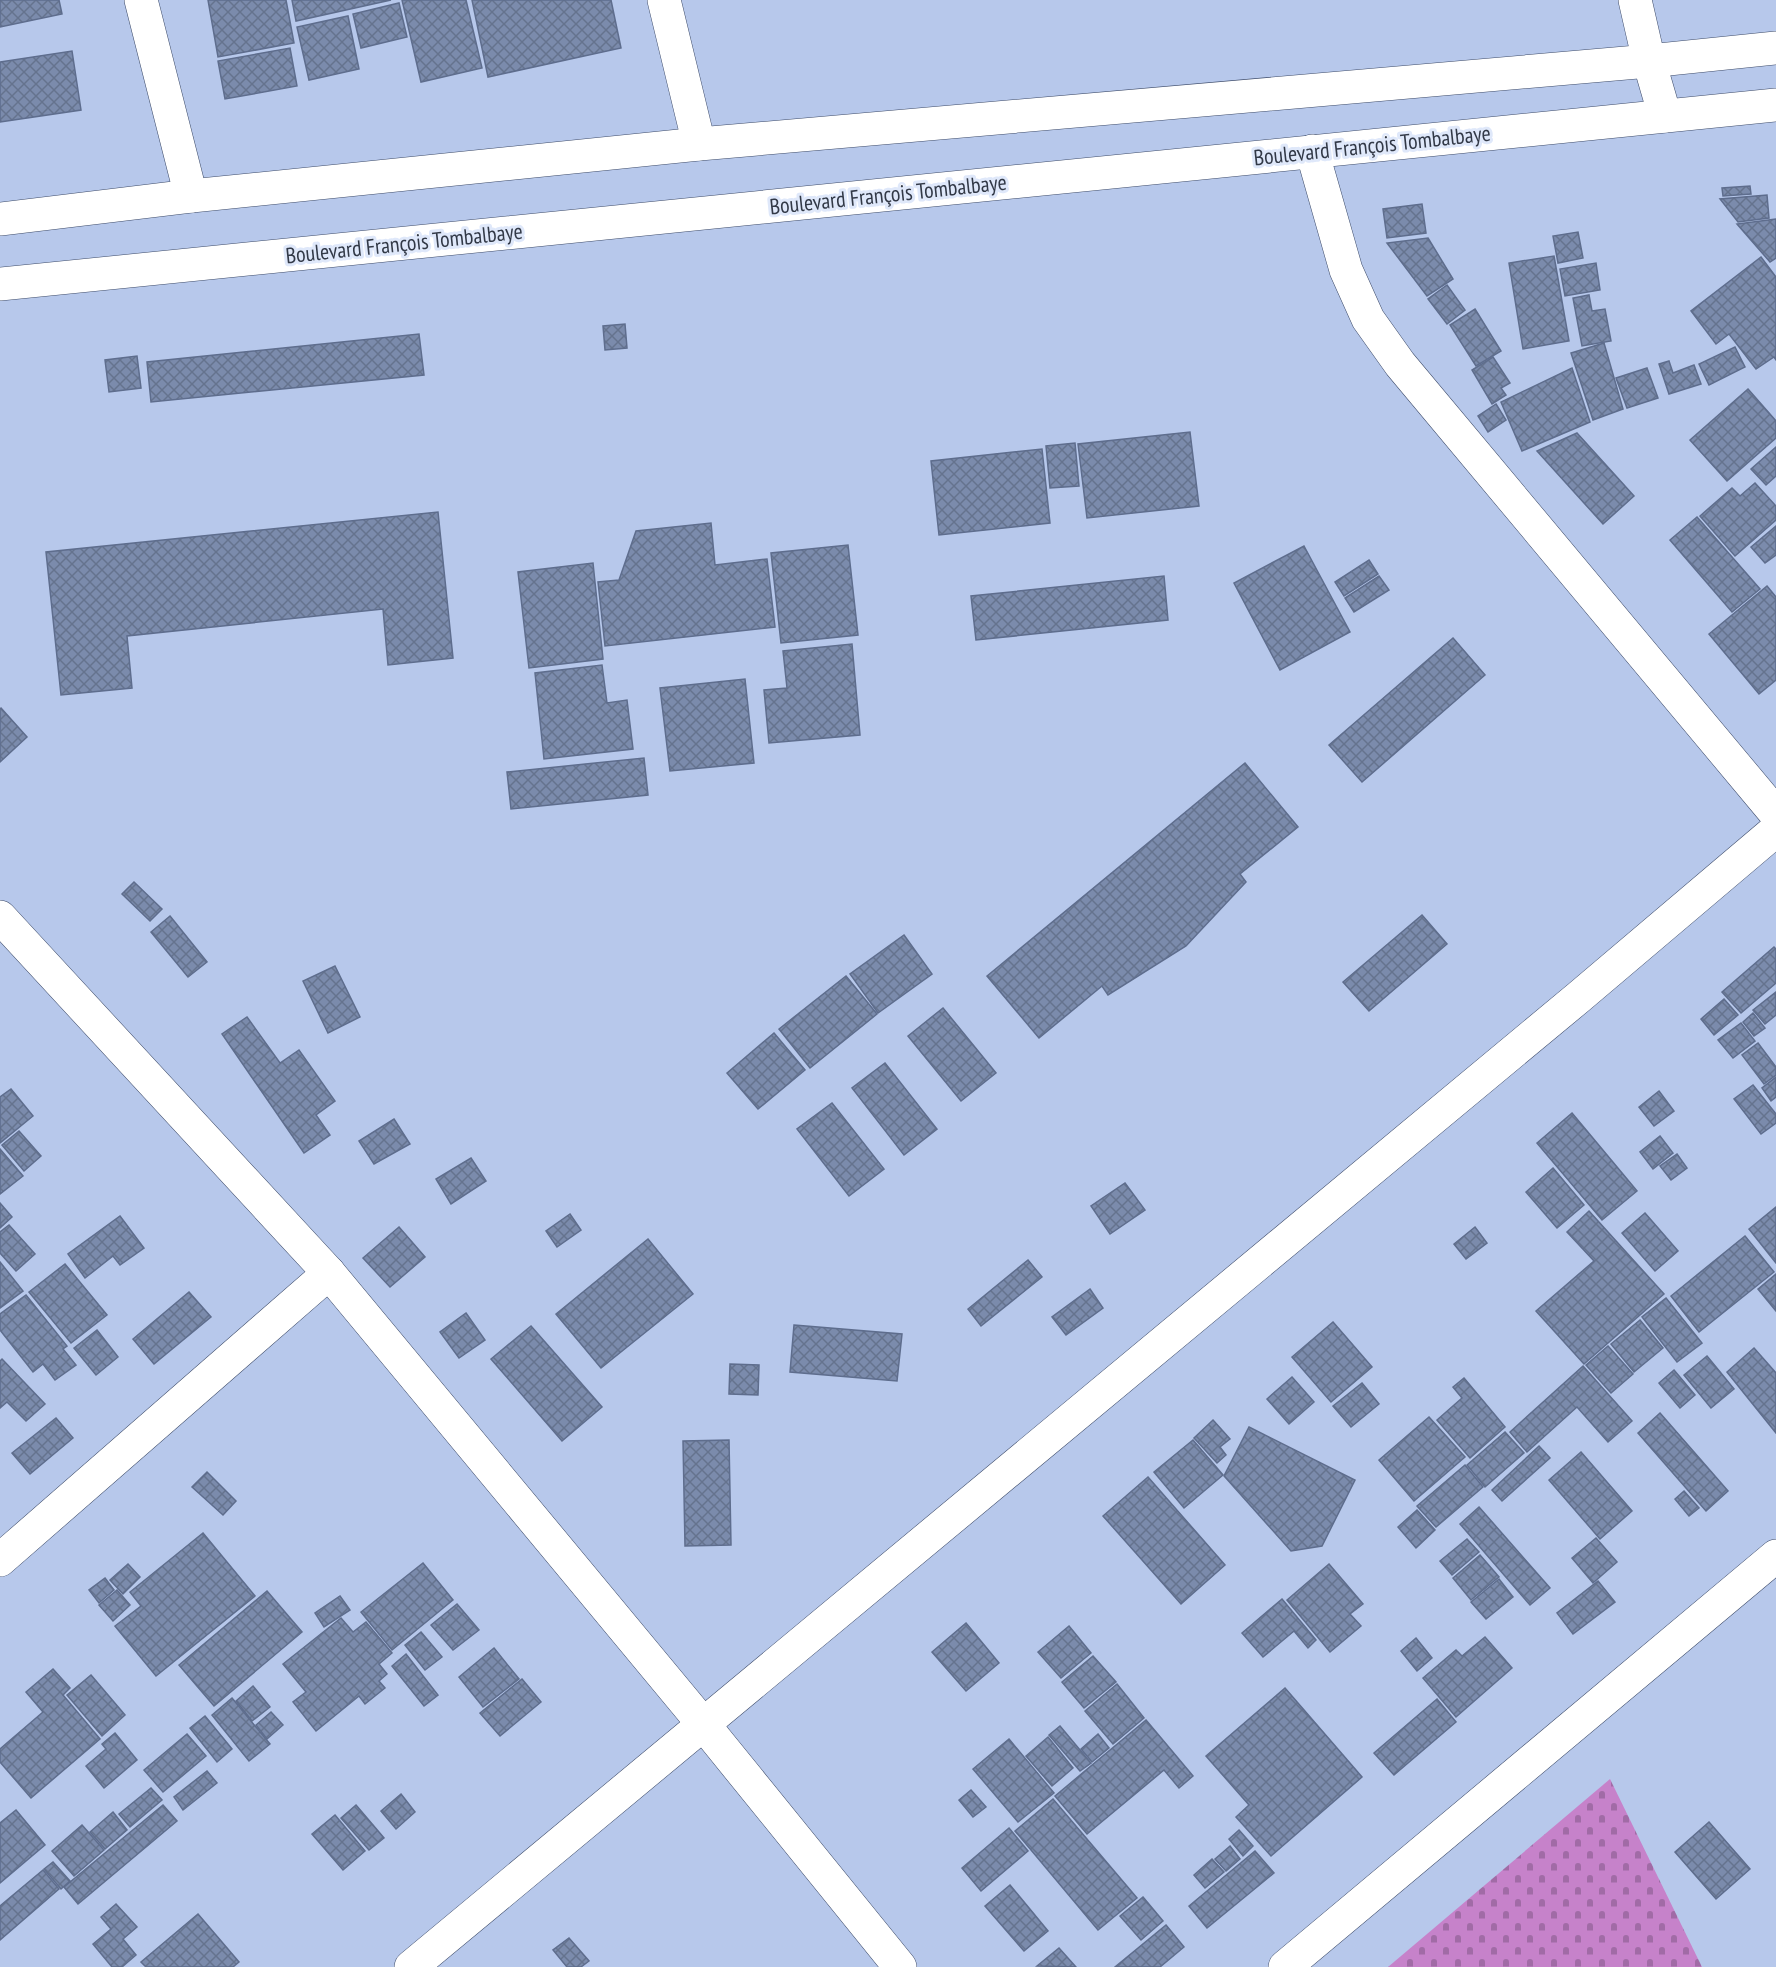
<svg xmlns="http://www.w3.org/2000/svg" width="1776" height="1967" viewBox="0 0 1776 1967" font-family="'PT Sans Narrow',sans-serif">
	<style>
		.cemetery { fill: url(#cemetery-stones) }
		.building { fill: url(#building-cross-hatch); stroke: #5e6d8d; stroke-width: 1.5 }
		.lines { fill: none; stroke-linecap: round; stroke-linejoin: round }
		.minor-casing { stroke: #3d4b69; stroke-width: 34 }
		.major-casing { stroke: #3d4b69; stroke-width: 34 }
		.minor { stroke: #fff; stroke-width: 33 }
		.major { stroke: #fff; stroke-width: 33 }
		.labels { text-anchor: middle; stroke-width: 6; stroke-linejoin: round; paint-order: stroke }
		.street-label { font-size: 22px; fill: #323947; stroke: #dfe8fa }
	</style>
	<defs>
		<pattern id="cemetery-stones" width="16" height="16" patternUnits="userSpaceOnUse" patternTransform="scale(1.5)"><rect width="16" height="16" fill="#c682ca"/><path d="M2 7V4a2 2 0 0 1 4 0v3zM10 15v-3a2 2 0 0 1 4 0v3z" fill="#a16ba6"/></pattern>
		<pattern id="building-cross-hatch" width="8" height="8" patternUnits="userSpaceOnUse" patternTransform="scale(1.5)"><rect width="8" height="8" fill="#7b8bac"/><path d="M0 0l8 8M0 8l8-8" fill="none" stroke="#65738e"/></pattern>
	</defs>
	<rect width="100%" height="100%" fill="#b7c8eb"/>
	<!-- cemetery -->
	<polygon class="cemetery" points="1610,1779 1702,1967 1388,1967"/>
	<!-- building -->
	<g class="building">
		<polygon points="0,0 59,0 62,14 0,27"/>
		<polygon points="208,0 286,0 294,43 218,57"/>
		<polygon points="292,0 391,0 296,21"/>
		<polygon points="402,0 466,0 482,68 421,82"/>
		<polygon points="472,0 611,0 621,48 488,77"/>
		<polygon points="399,3 407,37 361,48 353,14"/>
		<polygon points="348,16 359,69 309,80 297,27"/>
		<polygon points="290,48 297,86 225,99 218,61"/>
		<polygon points="72,51 81,110 0,122 0,62"/>
		<polygon points="1750,186 1751,194 1723,196 1722,188"/>
		<polygon points="1767,195 1769,218 1738,222 1720,199"/>
		<polygon points="1422,204 1426,233 1387,238 1383,209"/>
		<polygon points="1776,219 1776,258 1770,262 1737,224"/>
		<polygon points="1578,232 1583,258 1558,263 1553,236"/>
		<polygon points="1428,238 1453,279 1427,296 1387,243"/>
		<polygon points="1554,256 1569,341 1523,349 1509,263"/>
		<polygon points="1761,257 1776,277 1776,360 1774,357 1756,369 1729,334 1716,344 1691,311"/>
		<polygon points="1596,263 1600,290 1565,296 1560,269"/>
		<polygon points="1447,285 1465,310 1447,324 1428,299"/>
		<polygon points="1589,295 1592,311 1605,309 1611,341 1582,346 1573,298"/>
		<polygon points="1475,309 1501,351 1476,366 1450,325"/>
		<polygon points="625,324 627,348 605,350 603,326"/>
		<polygon points="419,334 424,375 151,402 147,362"/>
		<polygon points="1604,343 1623,409 1593,420 1571,353"/>
		<polygon points="1735,347 1745,367 1709,385 1699,364"/>
		<polygon points="137,356 141,388 109,392 105,360"/>
		<polygon points="1493,357 1510,383 1501,388 1506,395 1492,404 1472,370"/>
		<polygon points="1669,361 1673,373 1694,365 1701,384 1669,394 1659,364"/>
		<polygon points="1572,368 1590,422 1522,451 1501,402"/>
		<polygon points="1647,368 1658,398 1627,408 1616,378"/>
		<polygon points="1748,389 1776,421 1776,438 1727,481 1690,440"/>
		<polygon points="1496,404 1506,420 1488,432 1478,416"/>
		<polygon points="1190,432 1199,506 1087,518 1078,444"/>
		<polygon points="1577,433 1634,496 1603,524 1537,451"/>
		<polygon points="1075,443 1079,486 1050,488 1046,446"/>
		<polygon points="1776,447 1776,476 1766,485 1751,469"/>
		<polygon points="1042,449 1050,523 939,535 931,461"/>
		<polygon points="1755,483 1776,506 1776,520 1735,556 1700,516 1732,488 1740,496"/>
		<polygon points="438,512 453,658 388,665 383,609 127,636 132,688 61,695 46,552"/>
		<polygon points="1697,517 1760,589 1732,612 1670,540"/>
		<polygon points="711,523 715,565 767,559 775,627 605,646 598,582 619,580 636,531"/>
		<polygon points="1776,526 1776,555 1765,563 1751,547"/>
		<polygon points="848,545 858,635 781,643 771,553"/>
		<polygon points="1304,546 1350,632 1280,670 1234,583"/>
		<polygon points="1369,560 1378,574 1344,596 1335,582"/>
		<polygon points="593,563 603,659 529,668 518,572"/>
		<polygon points="1164,576 1168,620 976,640 971,596"/>
		<polygon points="1379,576 1389,590 1354,612 1345,598"/>
		<polygon points="1767,586 1776,597 1776,680 1759,694 1709,634"/>
		<polygon points="1453,638 1485,675 1362,782 1329,745"/>
		<polygon points="852,644 860,735 769,743 764,690 787,688 783,651"/>
		<polygon points="602,665 607,703 627,700 633,749 544,759 535,673"/>
		<polygon points="745,679 754,763 670,771 660,688"/>
		<polygon points="1,708 27,737 0,762 0,709"/>
		<polygon points="644,758 648,795 511,809 507,772"/>
		<polygon points="1245,763 1298,827 1240,874 1246,882 1186,946 1108,995 1102,986 1039,1038 987,976"/>
		<polygon points="134,882 162,909 150,921 122,894"/>
		<polygon points="1422,915 1447,944 1369,1011 1343,982"/>
		<polygon points="170,916 207,962 188,977 151,932"/>
		<polygon points="904,935 932,974 878,1013 850,974"/>
		<polygon points="1774,947 1776,949 1776,983 1741,1013 1722,992"/>
		<polygon points="335,966 360,1017 328,1033 303,981"/>
		<polygon points="846,976 877,1014 810,1068 779,1029"/>
		<polygon points="1776,992 1776,1015 1765,1024 1753,1010"/>
		<polygon points="1724,999 1738,1015 1714,1035 1701,1019"/>
		<polygon points="943,1008 996,1073 961,1101 908,1036"/>
		<polygon points="1753,1013 1765,1028 1754,1036 1743,1022"/>
		<polygon points="247,1017 280,1063 299,1050 335,1101 316,1115 330,1135 304,1153 222,1034"/>
		<polygon points="1741,1023 1755,1041 1733,1058 1718,1040"/>
		<polygon points="774,1033 805,1070 758,1109 727,1073"/>
		<polygon points="1758,1043 1776,1067 1776,1075 1764,1084 1742,1055"/>
		<polygon points="885,1063 937,1129 904,1155 852,1088"/>
		<polygon points="1776,1077 1776,1097 1771,1101 1762,1088"/>
		<polygon points="1753,1085 1776,1114 1776,1123 1761,1134 1734,1099"/>
		<polygon points="11,1089 33,1116 0,1143 0,1097"/>
		<polygon points="1659,1091 1674,1111 1654,1126 1639,1107"/>
		<polygon points="832,1103 884,1169 849,1196 797,1129"/>
		<polygon points="1572,1113 1637,1191 1602,1220 1537,1143"/>
		<polygon points="394,1119 410,1144 374,1164 359,1141"/>
		<polygon points="19,1131 41,1156 24,1171 2,1145"/>
		<polygon points="1660,1136 1673,1153 1653,1169 1640,1152"/>
		<polygon points="0,1149 23,1176 0,1194"/>
		<polygon points="1677,1154 1687,1168 1671,1180 1660,1166"/>
		<polygon points="471,1158 486,1181 451,1204 436,1179"/>
		<polygon points="1553,1168 1584,1205 1557,1228 1526,1192"/>
		<polygon points="1125,1183 1145,1210 1110,1234 1091,1206"/>
		<polygon points="0,1203 12,1217 0,1228"/>
		<polygon points="1776,1207 1776,1263 1749,1229"/>
		<polygon points="1589,1211 1664,1294 1584,1364 1536,1311 1594,1261 1567,1232"/>
		<polygon points="1645,1213 1678,1251 1655,1271 1622,1233"/>
		<polygon points="570,1214 581,1230 557,1247 546,1231"/>
		<polygon points="120,1216 144,1248 120,1265 113,1256 85,1278 68,1254"/>
		<polygon points="9,1225 35,1254 16,1271 0,1253 0,1232"/>
		<polygon points="399,1227 425,1257 390,1287 363,1258"/>
		<polygon points="1475,1227 1487,1243 1466,1259 1454,1244"/>
		<polygon points="1745,1236 1774,1272 1699,1332 1671,1296"/>
		<polygon points="648,1239 693,1294 601,1368 556,1314"/>
		<polygon points="1028,1260 1042,1277 981,1326 968,1309"/>
		<polygon points="0,1262 23,1291 0,1308"/>
		<polygon points="65,1264 107,1315 71,1343 29,1292"/>
		<polygon points="1776,1274 1776,1311 1758,1289"/>
		<polygon points="1090,1289 1103,1308 1066,1335 1052,1317"/>
		<polygon points="189,1292 211,1317 154,1364 133,1339"/>
		<polygon points="26,1295 67,1346 63,1349 76,1365 55,1380 43,1364 33,1372 0,1330 0,1314"/>
		<polygon points="1666,1298 1702,1343 1677,1362 1642,1317"/>
		<polygon points="466,1313 485,1340 459,1358 440,1332"/>
		<polygon points="1640,1320 1663,1348 1634,1372 1611,1344"/>
		<polygon points="1333,1322 1372,1367 1331,1402 1292,1357"/>
		<polygon points="794,1325 902,1334 897,1381 790,1372"/>
		<polygon points="531,1326 602,1407 562,1441 491,1359"/>
		<polygon points="97,1330 118,1357 96,1375 74,1348"/>
		<polygon points="1608,1346 1633,1374 1611,1393 1586,1365"/>
		<polygon points="1754,1348 1776,1373 1776,1433 1727,1372"/>
		<polygon points="1707,1356 1734,1389 1711,1408 1684,1375"/>
		<polygon points="2,1359 45,1404 26,1421 7,1402 0,1408 0,1361"/>
		<polygon points="730,1364 759,1365 758,1395 729,1394"/>
		<polygon points="1583,1366 1632,1421 1608,1442 1577,1407 1527,1452 1510,1432"/>
		<polygon points="1674,1370 1695,1395 1680,1408 1659,1383"/>
		<polygon points="1292,1377 1314,1402 1289,1424 1267,1399"/>
		<polygon points="1464,1378 1505,1427 1470,1458 1437,1420 1462,1398 1453,1387"/>
		<polygon points="1362,1383 1379,1404 1351,1427 1333,1406"/>
		<polygon points="1660,1413 1728,1491 1706,1511 1638,1433"/>
		<polygon points="1429,1417 1465,1457 1414,1501 1379,1460"/>
		<polygon points="56,1418 73,1438 30,1474 12,1453"/>
		<polygon points="1213,1420 1230,1439 1220,1447 1226,1455 1217,1463 1194,1438"/>
		<polygon points="1249,1427 1355,1480 1322,1546 1291,1551 1224,1476"/>
		<polygon points="1505,1432 1524,1453 1485,1487 1467,1465"/>
		<polygon points="729,1440 731,1545 685,1546 683,1441"/>
		<polygon points="1193,1440 1223,1475 1184,1508 1154,1472"/>
		<polygon points="1539,1446 1550,1458 1502,1501 1492,1490"/>
		<polygon points="1581,1452 1632,1511 1600,1539 1549,1480"/>
		<polygon points="1465,1465 1483,1487 1436,1527 1417,1506"/>
		<polygon points="207,1472 236,1501 223,1515 192,1487"/>
		<polygon points="1148,1477 1225,1565 1181,1604 1103,1516"/>
		<polygon points="1684,1491 1699,1508 1689,1516 1675,1499"/>
		<polygon points="1479,1507 1550,1588 1530,1605 1460,1524"/>
		<polygon points="1417,1510 1435,1530 1416,1548 1398,1527"/>
		<polygon points="203,1533 255,1596 156,1676 115,1626 141,1606 130,1592"/>
		<polygon points="1596,1538 1617,1562 1593,1583 1572,1558"/>
		<polygon points="1467,1539 1479,1552 1452,1575 1440,1561"/>
		<polygon points="1480,1555 1499,1577 1471,1600 1453,1578"/>
		<polygon points="423,1563 453,1600 392,1650 361,1612"/>
		<polygon points="128,1564 140,1577 123,1594 110,1580"/>
		<polygon points="1329,1564 1363,1604 1350,1614 1361,1626 1330,1652 1287,1600"/>
		<polygon points="105,1578 114,1590 99,1603 89,1590"/>
		<polygon points="1499,1579 1513,1597 1486,1619 1471,1602"/>
		<polygon points="1598,1581 1615,1602 1573,1634 1557,1613"/>
		<polygon points="117,1590 130,1605 113,1621 99,1605"/>
		<polygon points="267,1591 302,1632 214,1706 179,1665"/>
		<polygon points="340,1596 350,1610 324,1627 315,1613"/>
		<polygon points="1282,1599 1316,1640 1308,1648 1294,1631 1263,1657 1242,1633"/>
		<polygon points="457,1604 479,1630 453,1650 431,1625"/>
		<polygon points="341,1618 353,1632 366,1622 392,1653 379,1664 387,1674 379,1681 385,1688 365,1704 359,1696 316,1731 293,1702 306,1692 283,1664"/>
		<polygon points="966,1623 999,1663 966,1691 932,1652"/>
		<polygon points="1069,1626 1091,1653 1061,1678 1038,1652"/>
		<polygon points="421,1632 442,1657 425,1670 405,1645"/>
		<polygon points="1485,1637 1512,1668 1456,1717 1423,1678 1456,1650 1462,1656"/>
		<polygon points="1416,1638 1432,1658 1417,1671 1401,1651"/>
		<polygon points="494,1648 519,1679 483,1707 459,1677"/>
		<polygon points="406,1654 438,1695 424,1706 392,1666"/>
		<polygon points="1093,1656 1116,1682 1084,1708 1062,1682"/>
		<polygon points="53,1669 70,1688 63,1695 100,1739 31,1798 0,1762 0,1749 43,1712 26,1692"/>
		<polygon points="91,1675 125,1715 102,1736 67,1695"/>
		<polygon points="522,1679 541,1702 500,1736 480,1713"/>
		<polygon points="1117,1684 1144,1718 1113,1744 1085,1711"/>
		<polygon points="253,1686 270,1707 252,1721 236,1701"/>
		<polygon points="1285,1688 1362,1777 1271,1856 1236,1817 1249,1805 1206,1756"/>
		<polygon points="232,1698 270,1744 249,1761 212,1715"/>
		<polygon points="1437,1699 1456,1722 1394,1775 1374,1753"/>
		<polygon points="271,1712 283,1725 267,1739 256,1725"/>
		<polygon points="205,1716 232,1749 217,1762 190,1728"/>
		<polygon points="1146,1720 1193,1776 1179,1788 1164,1770 1087,1834 1055,1796"/>
		<polygon points="1060,1726 1091,1763 1080,1771 1049,1735"/>
		<polygon points="115,1733 137,1760 104,1788 86,1766 106,1749 102,1744"/>
		<polygon points="187,1734 206,1756 163,1792 144,1770"/>
		<polygon points="1098,1734 1109,1748 1092,1762 1081,1749"/>
		<polygon points="1048,1737 1073,1768 1052,1786 1026,1756"/>
		<polygon points="1009,1739 1054,1793 1018,1822 973,1769"/>
		<polygon points="207,1771 217,1783 183,1810 174,1797"/>
		<polygon points="151,1788 162,1800 130,1827 119,1814"/>
		<polygon points="971,1790 986,1807 973,1817 959,1800"/>
		<polygon points="401,1794 415,1812 396,1829 381,1811"/>
		<polygon points="1053,1799 1137,1898 1098,1930 1015,1831"/>
		<polygon points="163,1805 177,1821 78,1904 64,1887"/>
		<polygon points="356,1805 384,1838 369,1850 341,1818"/>
		<polygon points="16,1810 45,1845 0,1883 0,1823"/>
		<polygon points="113,1812 127,1830 105,1849 90,1832"/>
		<polygon points="335,1815 365,1851 343,1870 312,1834"/>
		<polygon points="1709,1822 1750,1869 1716,1899 1675,1852"/>
		<polygon points="82,1825 104,1850 74,1876 52,1851"/>
		<polygon points="1009,1828 1028,1851 981,1891 962,1868"/>
		<polygon points="1239,1830 1253,1846 1243,1856 1229,1839"/>
		<polygon points="1230,1846 1240,1859 1226,1871 1215,1859"/>
		<polygon points="1255,1851 1274,1873 1207,1928 1189,1906"/>
		<polygon points="1212,1859 1224,1872 1205,1888 1194,1875"/>
		<polygon points="53,1862 70,1881 61,1889 44,1869"/>
		<polygon points="43,1870 59,1889 0,1940 0,1906"/>
		<polygon points="1010,1885 1048,1931 1024,1951 985,1906"/>
		<polygon points="1143,1897 1163,1921 1141,1940 1120,1916"/>
		<polygon points="116,1904 137,1927 123,1939 136,1955 122,1967 112,1967 93,1944 111,1929 101,1917"/>
		<polygon points="198,1914 239,1962 233,1967 146,1967 141,1962"/>
		<polygon points="1166,1925 1184,1947 1160,1967 1115,1967"/>
		<polygon points="569,1938 589,1961 581,1967 567,1967 553,1950"/>
		<polygon points="1059,1948 1076,1967 1037,1966"/>
	</g>
	<g class="lines">
		<!-- minor casing -->
		<g class="minor-casing">
			<g id="minor">
				<polyline points="141,0 191,196"/>
				<polyline points="664,0 699,144"/>
				<polyline points="1635,0 1649,61 1665,116"/>
				<polyline points="1312,151 1346,270 1368,319 1400,364 1776,814"/>
				<polyline points="0,917 329,1273 704,1725 900,1967"/>
				<polyline points="0,1560 329,1273"/>
				<polyline points="411,1967 1579,997 1776,830"/>
				<polyline points="1285,1967 1776,1556"/>
			</g>
		</g>
		<!-- major casing -->
		<g class="major-casing">
			<g id="major">
				<polyline points="0,219 191,196 699,144 1649,61 1776,48"/>
				<polyline points="0,284 1776,105"/>
			</g>
		</g>
		<!-- minor -->
		<use href="#minor" class="minor"/>
		<!-- major -->
		<use href="#major" class="major"/>
	</g>
	<g class="labels">
		<!-- street labels -->
		<g class="street-label">
			<text transform="translate(1372 145) rotate(-6)" y="8">Boulevard François Tombalbaye</text>
			<text transform="translate(888 194) rotate(-6)" y="8">Boulevard François Tombalbaye</text>
			<text transform="translate(404 243) rotate(-6)" y="8">Boulevard François Tombalbaye</text>
		</g>
	</g>
</svg>
